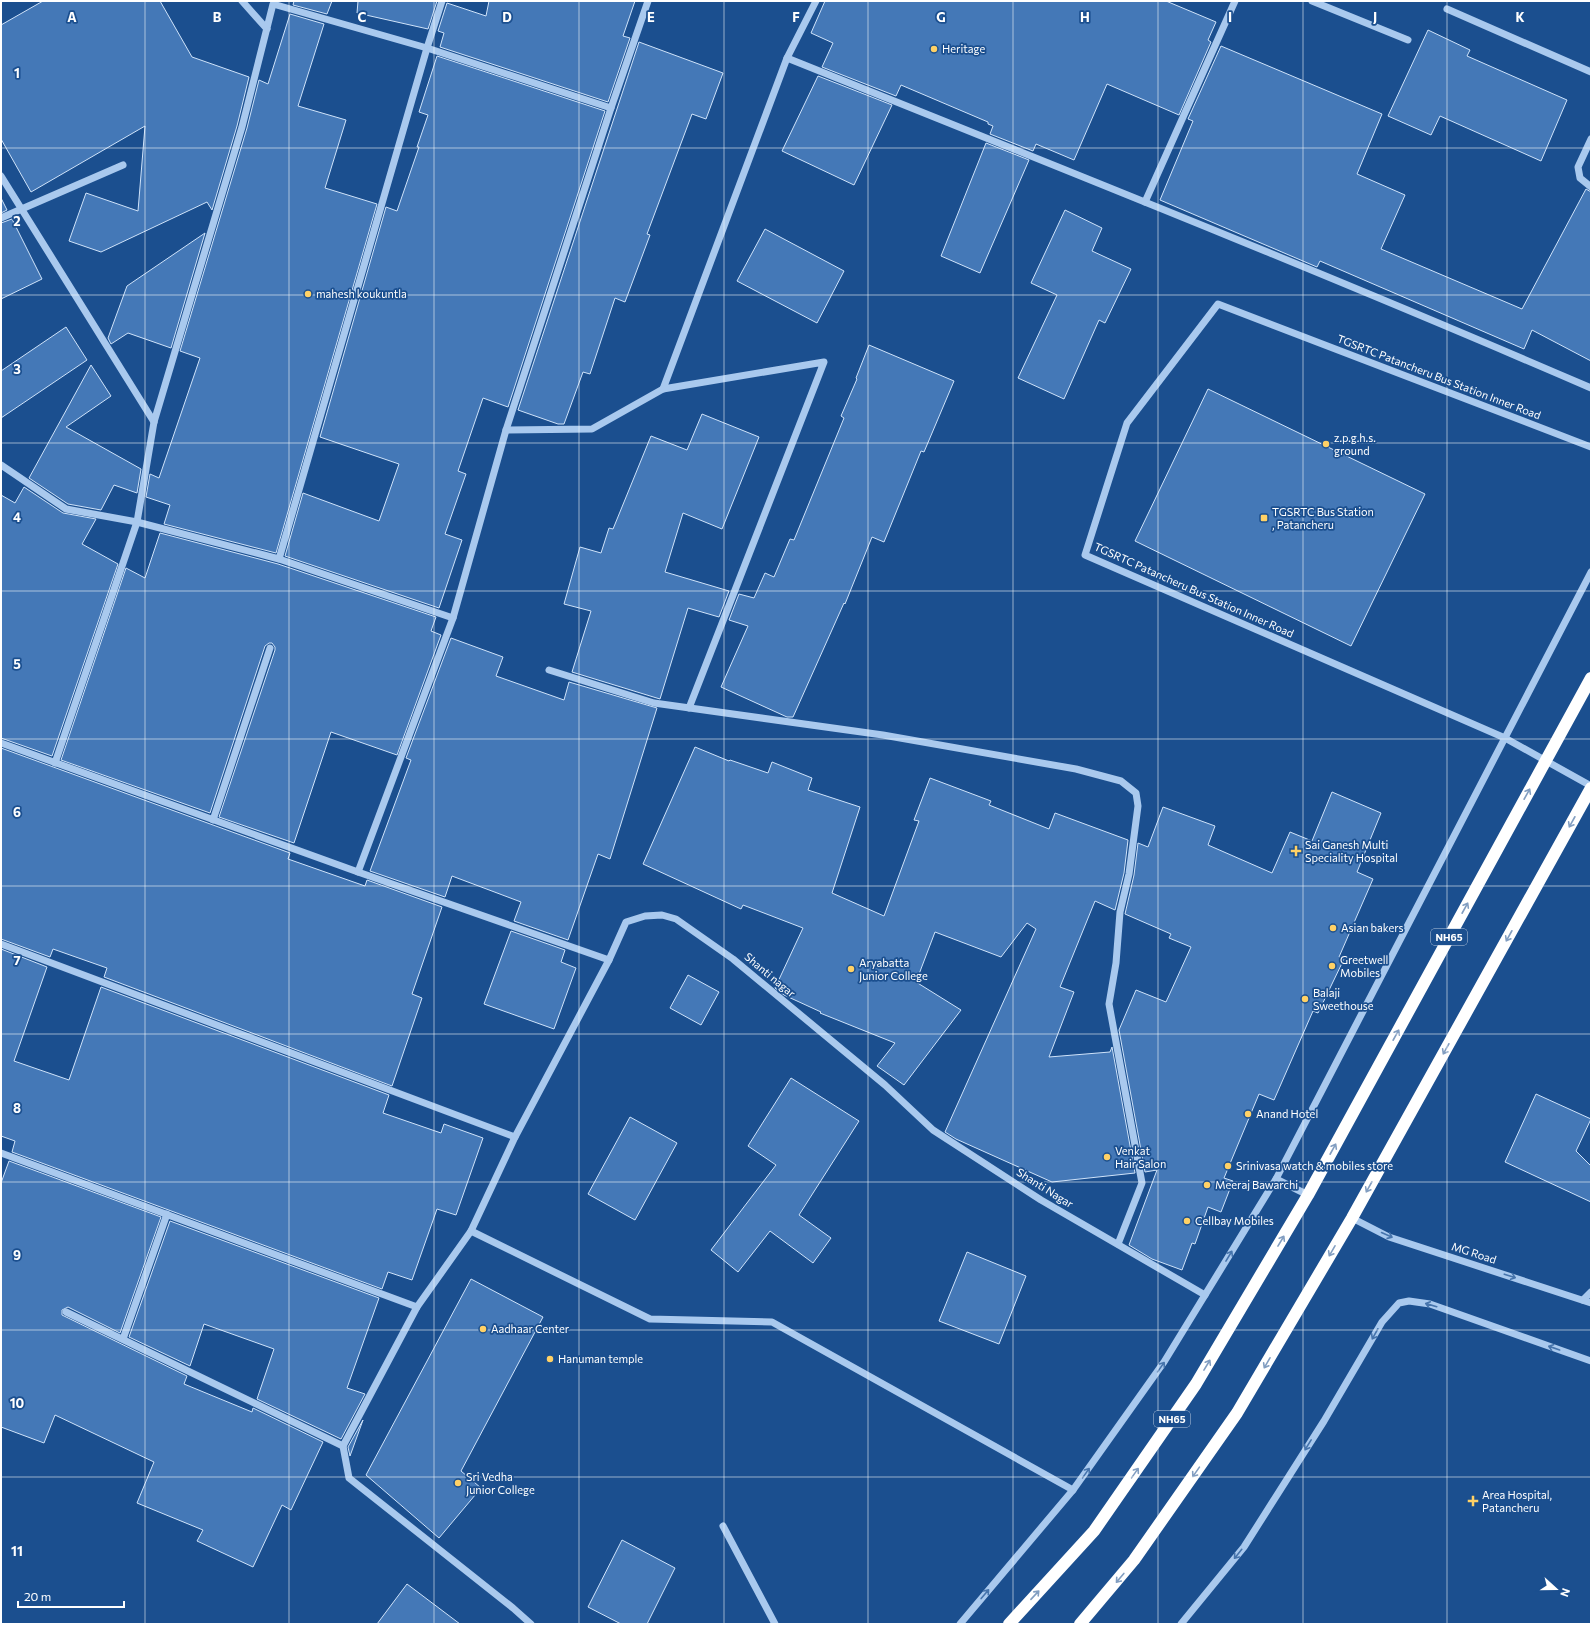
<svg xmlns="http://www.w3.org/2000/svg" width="1592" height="1625" viewBox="0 0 1592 1625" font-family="Commissioner,sans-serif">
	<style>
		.building { fill: #4478b7; stroke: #cfe3fa }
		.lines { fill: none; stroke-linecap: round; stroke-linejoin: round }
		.minor { stroke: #a9c9ee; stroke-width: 7 }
		.highway { stroke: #fff; stroke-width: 12 }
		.oneway { stroke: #829ec1 }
		.oneway2 { stroke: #4674ac }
		.grid { fill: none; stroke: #fff; stroke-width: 1; stroke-opacity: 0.55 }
		.poi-dot { fill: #ffd166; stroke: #1b4f8f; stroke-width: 1.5 }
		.labels { text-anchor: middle; stroke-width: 3.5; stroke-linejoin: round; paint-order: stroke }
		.shield { fill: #1b4f8f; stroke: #bbcadd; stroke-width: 1 }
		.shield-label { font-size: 10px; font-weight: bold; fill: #fff }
		.poi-label { font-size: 11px; fill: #fff; stroke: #1b4f8f; text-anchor: start }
		.street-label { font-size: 11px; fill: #fff; stroke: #1b4f8f }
		.grid-label { font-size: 13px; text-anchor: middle; font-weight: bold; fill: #fff; stroke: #1b4f8f; stroke-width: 3.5; stroke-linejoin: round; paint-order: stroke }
	</style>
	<rect width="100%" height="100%" fill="#1b4f8f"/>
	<!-- building -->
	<g class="building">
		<polygon points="43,1 160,1 192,57 249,77 237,126 212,210 207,202 101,252 69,241 86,193 138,211 145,126 31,192 1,139 1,25"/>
		<polygon points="294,1 332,1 327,14 293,5"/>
		<polygon points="358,1 437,1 428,29 357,13"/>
		<polygon points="489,1 635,1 623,36 630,38 608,102 440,47 444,33 438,31 447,3 486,16"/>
		<polygon points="825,1 1166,1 1216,22 1208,40 1211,42 1179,115 1107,84 1074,160 1036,144 1033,151 990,134 993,126 988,124 988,122 901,85 896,96 822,67 833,43 811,33"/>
		<polygon points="290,14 324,24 298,106 346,120 325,188 377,204 276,553 164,524 170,505 146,497 150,474 159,478 200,358 180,351 247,128 259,80 268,84"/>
		<polygon points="1428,30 1470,50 1467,56 1567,100 1541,161 1440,116 1431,135 1388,116"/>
		<polygon points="639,42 723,73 706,119 692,114 647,234 650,235 625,302 615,298 590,374 583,372 564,424 558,424 518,410"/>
		<polygon points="1221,46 1382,114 1357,174 1405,195 1381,249 1522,309 1586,189 1591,192 1591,361 1532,330 1524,349 1320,261 1317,267 1160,200 1193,121 1188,119"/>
		<polygon points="437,56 605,111 508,407 483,398 458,471 466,474 445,534 462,540 439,608 285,556 303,493 379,521 399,464 320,437 386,207 397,211 419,147 417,147 428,115 419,112"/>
		<polygon points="818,76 892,105 854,185 782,151"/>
		<polygon points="986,143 1029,160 980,273 941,256"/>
		<polygon points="1,198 7,210 1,213"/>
		<polygon points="1065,210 1102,228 1092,251 1131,269 1105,323 1099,320 1064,399 1018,378 1057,295 1031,283"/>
		<polygon points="12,219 42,279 1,299 1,223"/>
		<polygon points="765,229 844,271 817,323 737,281"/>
		<polygon points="205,233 171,348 128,333 111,344 108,338 127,286"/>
		<polygon points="66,327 87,360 1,418 1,371"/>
		<polygon points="869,345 954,381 924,452 921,451 884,542 872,537 845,604 844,603 793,717 787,717 721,687 748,626 729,620 739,594 754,598 765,573 774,577 790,539 794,540 844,418 841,416 857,379 856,378"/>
		<polygon points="91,365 111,396 66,427 141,469 137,493 114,485 101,510 68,504 29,478"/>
		<polygon points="1208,389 1425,494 1351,646 1135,541"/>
		<polygon points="702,414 759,437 722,529 683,513 665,572 729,591 719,617 688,608 660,699 572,672 591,611 564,604 580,547 601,553 609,528 613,529 651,436 687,450"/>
		<polygon points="24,487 63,513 96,519 82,544 118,564 52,756 1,738 1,495 15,503"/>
		<polygon points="160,533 278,564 436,617 431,631 441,635 397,755 331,732 294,843 219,817 275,650 275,647 272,643 269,643 265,646 210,813 61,760 126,568 145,578"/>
		<polygon points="451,638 503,657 496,676 564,700 569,682 657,708 610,859 598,854 568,940 514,921 521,902 452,876 445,897 370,871 411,760 406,758"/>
		<polygon points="695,747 729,761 730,760 768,773 772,762 812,778 808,790 860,807 832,893 884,916 919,821 914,820 930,778 991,801 989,805 1049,829 1055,813 1128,840 1124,873 1115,910 1095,901 1060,987 1074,992 1049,1057 1110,1052 1112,1047 1135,1173 1052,1182 956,1139 945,1132 1036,929 1027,923 1001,957 935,932 916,982 961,1010 904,1085 877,1066 895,1043 820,1013 821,1012 784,995 775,988 803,928 743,905 741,909 643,864"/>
		<polygon points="1,748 290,853 288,859 365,886 367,880 442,907 412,994 422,998 392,1086 104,977 107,968 53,949 50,957 1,939"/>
		<polygon points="1332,792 1381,813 1357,872 1373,879 1339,957 1344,959 1318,1013 1313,1011 1274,1100 1259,1094 1224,1178 1233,1181 1221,1212 1208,1207 1195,1244 1192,1243 1182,1270 1152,1259 1129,1245 1157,1170 1145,1172 1119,1030 1136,990 1166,1002 1191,947 1169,938 1171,934 1125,914 1134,875 1138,843 1148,847 1163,807 1215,826 1208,845 1272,873 1290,832 1312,841"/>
		<polygon points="511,931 565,950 561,962 576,968 554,1029 484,1004"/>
		<polygon points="1,949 47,967 14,1061 69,1080 101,987 389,1095 383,1113 441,1133 444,1124 483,1138 456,1215 437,1209 412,1280 388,1272 382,1289 12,1152 15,1141 1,1136"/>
		<polygon points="688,975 719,992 701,1025 670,1008"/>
		<polygon points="791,1078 859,1121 799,1215 831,1238 813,1263 770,1231 738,1272 711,1250 776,1165 748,1146"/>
		<polygon points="1536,1094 1591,1119 1576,1151 1591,1166 1591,1202 1505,1162"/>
		<polygon points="630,1117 677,1143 635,1220 588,1194"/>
		<polygon points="9,1161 161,1217 120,1333 68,1307 62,1310 62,1315 187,1376 184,1384 252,1412 253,1408 323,1442 291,1510 282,1505 253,1567 197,1541 203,1530 137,1503 154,1462 55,1415 44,1443 1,1427 1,1183"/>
		<polygon points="170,1221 379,1298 347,1388 365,1394 341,1439 257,1399 274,1349 204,1324 190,1366 129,1337"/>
		<polygon points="967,1252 1026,1276 999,1344 939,1321"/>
		<polygon points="471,1279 543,1317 461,1471 481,1488 439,1538 366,1475"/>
		<polygon points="363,1420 350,1456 348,1447"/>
		<polygon points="622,1540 675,1568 647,1624 621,1624 588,1607"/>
		<polygon points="407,1584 460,1624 377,1624"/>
	</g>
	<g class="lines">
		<!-- minor -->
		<g class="minor">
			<polyline points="242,1 267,29"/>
			<polyline points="1312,1 1408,40"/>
			<polyline points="1447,9 1591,72"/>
			<path d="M 787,58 C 1056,166 1325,273 1591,388"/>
			<polyline points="1591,139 1578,167 1580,178 1591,187"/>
			<polyline points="1,176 154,422"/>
			<polyline points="1145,202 1235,1"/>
			<polyline points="1,218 123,165"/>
			<polyline points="663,389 787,58 816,1"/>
			<polyline points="506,430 592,429 663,389 824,362 689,708"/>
			<polyline points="1591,447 1218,304 1127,423 1085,555 1505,738 1591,786"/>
			<polyline points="1,465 66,509 137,522 279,559 453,618"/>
			<polyline points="279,559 427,48 442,1"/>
			<polyline points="549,670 654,703 883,735 1076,769 1121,781 1136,793 1138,806 1129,874 1120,912 1116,963 1109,1004 1142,1183 1118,1244"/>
			<polyline points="1,743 358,872 609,960"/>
			<polyline points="55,763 137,522 154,422 242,127 273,4 427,48 611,108"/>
			<polyline points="213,820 270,648"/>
			<polyline points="358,872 453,618 506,430 611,108 648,1"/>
			<polyline points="1,944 515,1137"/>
			<polyline points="1,1153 417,1307"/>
			<polyline points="1276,1179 1308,1195"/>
			<polyline points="1352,1218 1389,1237 1591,1303"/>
			<polyline points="471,1231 650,1319 772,1322 1073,1490"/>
			<polyline points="1583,1300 1591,1292"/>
			<polyline points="66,1312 343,1446"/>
			<polyline points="123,1339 167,1214"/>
			<polyline points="723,1526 775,1624"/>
			<polyline points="531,1624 513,1608 349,1478 343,1446 417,1307 471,1231 515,1137 609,960 626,922 645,916 662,915 676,919 733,959 885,1085 933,1130 1041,1200 1205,1295"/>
			<polyline points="960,1624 1073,1490 1164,1362 1276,1179 1591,572"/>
			<polyline points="1181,1624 1244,1547 1324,1421 1382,1322 1399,1303 1409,1301 1430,1304 1591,1361"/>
		</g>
		<!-- highway -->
		<g class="highway">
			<polyline points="1009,1624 1094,1531 1196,1384 1308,1195 1591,678"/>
			<polyline points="1080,1624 1134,1560 1237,1413 1352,1218 1591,788"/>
		</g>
	</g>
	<!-- one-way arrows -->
	<defs><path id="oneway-shaft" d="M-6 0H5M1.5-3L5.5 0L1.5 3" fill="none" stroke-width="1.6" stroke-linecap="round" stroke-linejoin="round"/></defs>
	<g class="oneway">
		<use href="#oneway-shaft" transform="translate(1527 794) rotate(-61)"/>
		<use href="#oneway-shaft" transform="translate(1572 822) rotate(119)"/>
		<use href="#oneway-shaft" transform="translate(1465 908) rotate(-61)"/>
		<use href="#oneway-shaft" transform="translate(1509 936) rotate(119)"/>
		<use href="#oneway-shaft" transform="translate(1396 1035) rotate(-61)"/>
		<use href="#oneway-shaft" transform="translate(1446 1049) rotate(119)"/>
		<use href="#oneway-shaft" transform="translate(1333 1149) rotate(-61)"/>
		<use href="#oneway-shaft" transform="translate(1369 1187) rotate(119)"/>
		<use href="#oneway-shaft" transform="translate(1281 1241) rotate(-59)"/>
		<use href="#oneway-shaft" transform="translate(1332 1251) rotate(120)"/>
		<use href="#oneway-shaft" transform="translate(1267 1363) rotate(120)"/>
		<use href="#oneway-shaft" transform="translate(1207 1365) rotate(-59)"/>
		<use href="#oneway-shaft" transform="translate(1196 1472) rotate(125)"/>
		<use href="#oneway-shaft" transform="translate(1135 1473) rotate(-55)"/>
		<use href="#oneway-shaft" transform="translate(1120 1578) rotate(130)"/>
		<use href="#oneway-shaft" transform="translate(1035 1595) rotate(-47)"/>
	</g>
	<g class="oneway2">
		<use href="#oneway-shaft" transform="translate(1387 1235) rotate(24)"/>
		<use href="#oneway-shaft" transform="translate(1229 1256) rotate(-59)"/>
		<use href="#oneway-shaft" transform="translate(1510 1276) rotate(18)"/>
		<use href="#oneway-shaft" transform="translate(1431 1305) rotate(-164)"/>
		<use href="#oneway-shaft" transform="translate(1375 1334) rotate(119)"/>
		<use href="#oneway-shaft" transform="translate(1554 1348) rotate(-161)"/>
		<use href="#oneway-shaft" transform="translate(1161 1367) rotate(-55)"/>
		<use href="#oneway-shaft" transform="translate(1308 1445) rotate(122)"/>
		<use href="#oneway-shaft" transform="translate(1086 1473) rotate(-55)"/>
		<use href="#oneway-shaft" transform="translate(1238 1554) rotate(129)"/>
		<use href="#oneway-shaft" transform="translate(985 1594) rotate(-50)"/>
	</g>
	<!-- grid -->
	<path class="grid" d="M 145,1 L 145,1624M 289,1 L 289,1624M 434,1 L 434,1624M 579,1 L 579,1624M 724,1 L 724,1624M 868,1 L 868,1624M 1013,1 L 1013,1624M 1158,1 L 1158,1624M 1303,1 L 1303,1624M 1447,1 L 1447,1624M 1,148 L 1591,148M 1,295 L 1591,295M 1,443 L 1591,443M 1,591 L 1591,591M 1,739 L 1591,739M 1,886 L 1591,886M 1,1034 L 1591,1034M 1,1182 L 1591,1182M 1,1330 L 1591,1330M 1,1477 L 1591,1477"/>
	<!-- markers -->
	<g class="poi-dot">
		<circle cx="934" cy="49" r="4"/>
		<circle cx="308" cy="294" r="4"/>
		<circle cx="1326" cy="444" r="4"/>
		<rect x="1260" y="514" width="8" height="8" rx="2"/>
		<path d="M1294 845h4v4h4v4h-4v4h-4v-4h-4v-4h4z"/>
		<circle cx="1333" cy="928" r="4"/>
		<circle cx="1332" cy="966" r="4"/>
		<circle cx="851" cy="969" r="4"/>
		<circle cx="1305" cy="999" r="4"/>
		<circle cx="1248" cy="1114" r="4"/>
		<circle cx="1107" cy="1157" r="4"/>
		<circle cx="1228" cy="1166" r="4"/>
		<circle cx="1207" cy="1185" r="4"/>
		<circle cx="1187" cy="1221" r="4"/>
		<circle cx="483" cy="1329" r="4"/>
		<circle cx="550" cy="1359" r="4"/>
		<circle cx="458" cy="1483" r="4"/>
		<path d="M1471 1495h4v4h4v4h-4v4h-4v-4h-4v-4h4z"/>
	</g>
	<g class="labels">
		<!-- shield labels -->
		<g class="shield">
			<rect x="1431" y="929" width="36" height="16" rx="3"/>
			<rect x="1154" y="1411" width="36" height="16" rx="3"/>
		</g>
		<g class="shield-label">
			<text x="1449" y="941">NH65</text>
			<text x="1172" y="1423">NH65</text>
		</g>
		<!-- poi labels -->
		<g class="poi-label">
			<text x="942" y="53">Heritage</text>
			<text x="316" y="298">mahesh koukuntla</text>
			<text x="1334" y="442">z.p.g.h.s.<tspan x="1334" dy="13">ground</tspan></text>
			<text x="1272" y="516">TGSRTC Bus Station<tspan x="1272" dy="13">, Patancheru</tspan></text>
			<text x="1305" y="849">Sai Ganesh Multi<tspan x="1305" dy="13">Speciality Hospital</tspan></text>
			<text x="1341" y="932">Asian bakers</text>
			<text x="1340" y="964">Greetwell<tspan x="1340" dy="13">Mobiles</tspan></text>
			<text x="859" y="967">Aryabatta<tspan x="859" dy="13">Junior College</tspan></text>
			<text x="1313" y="997">Balaji<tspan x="1313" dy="13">Sweethouse</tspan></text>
			<text x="1256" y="1118">Anand Hotel</text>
			<text x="1115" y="1155">Venkat<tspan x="1115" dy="13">Hair Salon</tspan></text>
			<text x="1236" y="1170">Srinivasa watch &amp; mobiles store</text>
			<text x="1215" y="1189">Meeraj Bawarchi</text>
			<text x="1195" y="1225">Cellbay Mobiles</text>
			<text x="491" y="1333">Aadhaar Center</text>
			<text x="558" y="1363">Hanuman temple</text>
			<text x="466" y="1481">Sri Vedha<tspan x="466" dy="13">Junior College</tspan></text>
			<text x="1482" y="1499">Area Hospital,<tspan x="1482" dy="13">Patancheru</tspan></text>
		</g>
		<!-- street labels -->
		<g class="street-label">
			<text transform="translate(1439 377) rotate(21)" y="4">TGSRTC Patancheru Bus Station Inner Road</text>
			<text transform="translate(1194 590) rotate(24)" y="4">TGSRTC Patancheru Bus Station Inner Road</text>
			<text transform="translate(770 975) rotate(40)" y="4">Shanti nagar</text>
			<text transform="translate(1045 1188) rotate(32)" y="4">Shanti Nagar</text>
			<text transform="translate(1474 1253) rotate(18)" y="4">MG Road</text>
		</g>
	</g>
	<g class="grid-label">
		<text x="72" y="22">A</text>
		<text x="217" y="22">B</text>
		<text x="362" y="22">C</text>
		<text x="507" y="22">D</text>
		<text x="651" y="22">E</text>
		<text x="796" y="22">F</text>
		<text x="941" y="22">G</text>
		<text x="1085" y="22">H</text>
		<text x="1230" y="22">I</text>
		<text x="1375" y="22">J</text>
		<text x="1520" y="22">K</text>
		<text x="17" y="78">1</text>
		<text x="17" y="226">2</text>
		<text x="17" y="374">3</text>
		<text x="17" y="522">4</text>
		<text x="17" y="669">5</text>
		<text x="17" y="817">6</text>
		<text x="17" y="965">7</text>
		<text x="17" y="1113">8</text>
		<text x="17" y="1260">9</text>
		<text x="17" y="1408">10</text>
		<text x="17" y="1556">11</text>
	</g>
	<!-- border -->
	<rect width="1592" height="1625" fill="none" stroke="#ffffff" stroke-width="4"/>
	<!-- north arrow -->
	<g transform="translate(1556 1589) rotate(111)" stroke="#1b4f8f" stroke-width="3" paint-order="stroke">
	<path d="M0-3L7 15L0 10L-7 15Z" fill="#ffffff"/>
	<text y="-6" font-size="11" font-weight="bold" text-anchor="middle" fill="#ffffff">N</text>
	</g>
	<!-- scale -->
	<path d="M18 1601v6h106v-6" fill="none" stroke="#ffffff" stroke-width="2"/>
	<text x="24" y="1601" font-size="12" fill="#ffffff" stroke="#1b4f8f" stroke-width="3" paint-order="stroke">20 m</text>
</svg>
